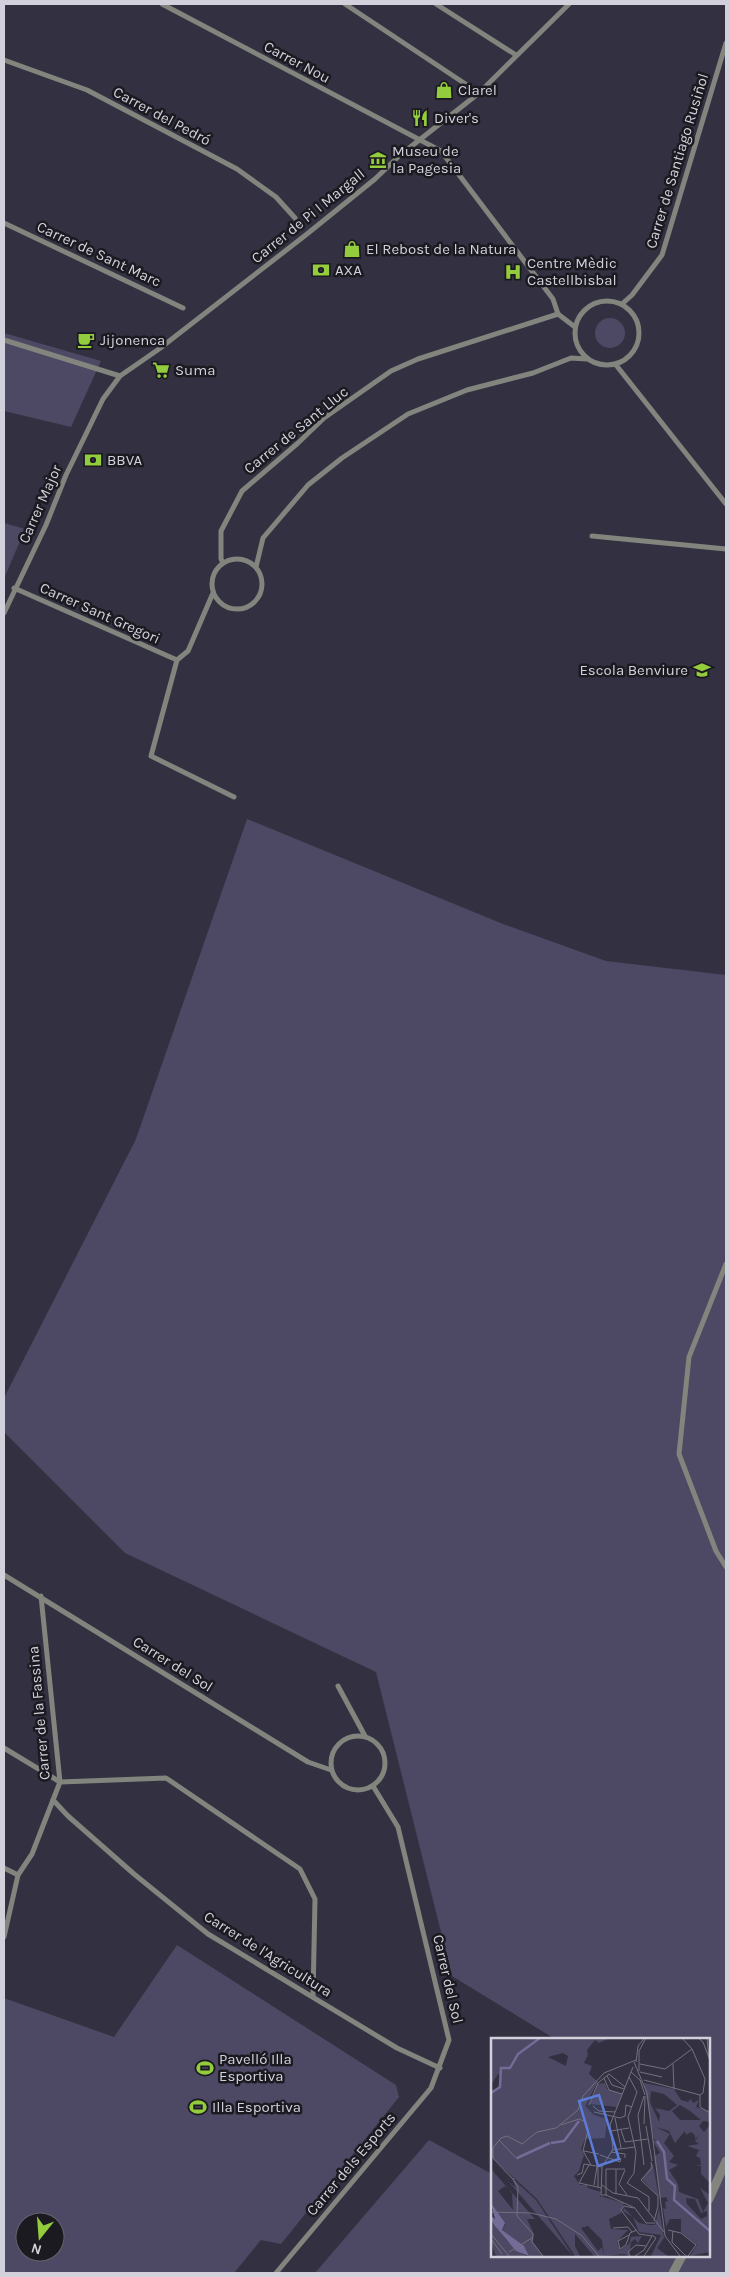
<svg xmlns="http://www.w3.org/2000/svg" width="730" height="2277" viewBox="0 0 730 2277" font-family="Karla,sans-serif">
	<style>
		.green { fill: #4d4863; fill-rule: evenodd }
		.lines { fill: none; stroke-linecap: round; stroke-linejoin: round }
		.minor { stroke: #81857d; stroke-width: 5 }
		.tertiary { stroke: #81857d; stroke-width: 9 }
		.labels { text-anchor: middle; stroke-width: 5; stroke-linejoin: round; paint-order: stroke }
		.street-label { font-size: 15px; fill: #d2d1db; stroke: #1b1a21 }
		.poi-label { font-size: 15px; fill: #d2d1db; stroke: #1b1a21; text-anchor: start }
		.inset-river { fill: none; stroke: #746b97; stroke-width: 2.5 }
		.inset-road { fill: none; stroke: #73717f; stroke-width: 1 }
		.view { fill: #5c7cd9; fill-opacity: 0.15; stroke: #5c7cd9; stroke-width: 2.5 }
		.inset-edge { fill: none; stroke: #d2d1db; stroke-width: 2.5 }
	</style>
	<rect width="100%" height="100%" fill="#333141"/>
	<!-- green -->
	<g class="green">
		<circle cx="610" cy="333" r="15"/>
		<polygon points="4,333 101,361 71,427 4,411"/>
		<polygon points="4,523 25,529 4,579"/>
		<polygon points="247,819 503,924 606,961 726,975 726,2273 315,2273 429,2140 492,2174 492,2256 709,2256 709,2040 555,2039 452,1976 376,1672 125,1553 4,1432 4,1398 136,1139"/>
		<path d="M 177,1945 L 396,2085 L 399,2097 L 281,2244 L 261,2240 L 234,2273 L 4,2273 L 4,1998 L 114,2037 ZM 25,2222 L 55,2222 L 55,2252 L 25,2252 Z"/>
	</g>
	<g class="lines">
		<!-- minor -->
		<g class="minor">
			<polyline points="162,4 441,151 553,299 558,314"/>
			<polyline points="345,4 479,93"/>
			<polyline points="436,4 516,55"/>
			<polyline points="4,60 87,90 237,169 276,197 295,218"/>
			<polyline points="4,223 183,308"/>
			<circle cx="607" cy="333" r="32"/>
			<polyline points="622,304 632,295 662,255 726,43"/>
			<polyline points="558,314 575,327"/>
			<polyline points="4,340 120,376"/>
			<polyline points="616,365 726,504"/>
			<polyline points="592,536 726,549"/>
			<circle cx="237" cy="584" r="25"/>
			<polyline points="223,563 221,559 221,531 242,491 298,443 324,418 391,371 418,359 558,314"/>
			<polyline points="256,567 263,538 308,485 342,458 408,414 467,390 533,373 571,358 587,359"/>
			<polyline points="14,588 177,660"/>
			<polyline points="213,593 188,651 177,660 151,756 234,797"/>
			<polyline points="4,613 46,525 66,475 103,399 120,376 159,349 307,234 375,179 399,156 479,93 569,4"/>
			<polyline points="726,1264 689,1357 679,1454 716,1551 726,1567"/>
			<polyline points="4,1575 308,1762 331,1770"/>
			<polyline points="338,1686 365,1736"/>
			<circle cx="358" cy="1763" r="27"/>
			<polyline points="4,1748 60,1782"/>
			<polyline points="60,1782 166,1778 300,1869 315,1899 313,1997"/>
			<polyline points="53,1800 68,1816 134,1874 208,1934 397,2048 440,2068"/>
			<polyline points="4,1868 18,1875"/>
			<polyline points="4,1937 18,1875 32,1854 60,1782 41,1596"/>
			<polyline points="276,2273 431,2088 449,2040 398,1827 373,1786"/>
		</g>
		<!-- tertiary -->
		<g class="tertiary">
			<polyline points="709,2199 726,2161"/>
			<polyline points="673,2273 682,2256"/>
		</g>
	</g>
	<!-- icons -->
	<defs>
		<g id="shop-bare" transform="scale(1.35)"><path d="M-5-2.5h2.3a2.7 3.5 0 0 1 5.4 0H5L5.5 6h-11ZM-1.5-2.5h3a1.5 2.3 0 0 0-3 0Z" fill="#93cc3d" stroke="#1b1a21" stroke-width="2.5" paint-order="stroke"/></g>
		<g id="restaurant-bare" transform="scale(1.35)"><path d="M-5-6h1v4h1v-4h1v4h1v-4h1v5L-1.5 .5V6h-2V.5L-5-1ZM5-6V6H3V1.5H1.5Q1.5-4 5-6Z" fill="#93cc3d" stroke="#1b1a21" stroke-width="2.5" paint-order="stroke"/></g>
		<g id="museum-bare" transform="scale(1.35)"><path d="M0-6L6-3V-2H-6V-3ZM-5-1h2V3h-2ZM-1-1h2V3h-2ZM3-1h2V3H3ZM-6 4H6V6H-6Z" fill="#93cc3d" stroke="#1b1a21" stroke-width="2.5" paint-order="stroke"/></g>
		<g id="bank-bare" transform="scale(1.35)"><path d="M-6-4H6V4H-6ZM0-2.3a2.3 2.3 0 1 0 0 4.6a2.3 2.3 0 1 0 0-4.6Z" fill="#93cc3d" stroke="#1b1a21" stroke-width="2.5" paint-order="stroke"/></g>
		<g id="hospital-bare" transform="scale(1.35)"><path d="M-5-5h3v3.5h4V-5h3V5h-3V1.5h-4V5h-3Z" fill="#93cc3d" stroke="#1b1a21" stroke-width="2.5" paint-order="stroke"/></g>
		<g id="cafe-bare" transform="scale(1.35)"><path d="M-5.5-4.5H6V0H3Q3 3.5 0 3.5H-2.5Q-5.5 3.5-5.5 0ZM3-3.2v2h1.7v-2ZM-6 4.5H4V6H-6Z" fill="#93cc3d" stroke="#1b1a21" stroke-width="2.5" paint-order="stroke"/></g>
		<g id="supermarket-bare" transform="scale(1.35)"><path d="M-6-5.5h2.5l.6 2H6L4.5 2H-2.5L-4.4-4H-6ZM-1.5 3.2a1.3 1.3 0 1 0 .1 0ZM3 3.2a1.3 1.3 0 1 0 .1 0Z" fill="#93cc3d" stroke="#1b1a21" stroke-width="2.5" paint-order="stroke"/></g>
		<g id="school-bare" transform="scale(1.35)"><path d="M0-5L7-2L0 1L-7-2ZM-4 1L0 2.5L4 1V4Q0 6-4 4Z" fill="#93cc3d" stroke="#1b1a21" stroke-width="2.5" paint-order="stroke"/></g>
		<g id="stadium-bare" transform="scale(1.35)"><path d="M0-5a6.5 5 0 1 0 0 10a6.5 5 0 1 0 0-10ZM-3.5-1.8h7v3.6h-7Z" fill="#93cc3d" stroke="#1b1a21" stroke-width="2.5" paint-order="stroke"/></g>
	</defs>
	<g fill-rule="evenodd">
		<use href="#shop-bare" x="444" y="90"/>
		<use href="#restaurant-bare" x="420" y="118"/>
		<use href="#museum-bare" x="378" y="160"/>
		<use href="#shop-bare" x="352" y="249"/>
		<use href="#bank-bare" x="321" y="270"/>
		<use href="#hospital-bare" x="513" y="272"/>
		<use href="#cafe-bare" x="86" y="340"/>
		<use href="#supermarket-bare" x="161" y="370"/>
		<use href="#bank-bare" x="93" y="460"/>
		<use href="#school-bare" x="702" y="670"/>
		<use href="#stadium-bare" x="205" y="2068"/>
		<use href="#stadium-bare" x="198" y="2107"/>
	</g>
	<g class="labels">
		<!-- street labels -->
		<g class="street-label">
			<text transform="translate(297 62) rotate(28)" y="5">Carrer Nou</text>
			<text transform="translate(162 116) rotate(28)" y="5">Carrer del Pedró</text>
			<text transform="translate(677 161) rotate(-73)" y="5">Carrer de Santiago Rusiñol</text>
			<text transform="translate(308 216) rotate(-39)" y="5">Carrer de Pi I Margall</text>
			<text transform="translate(99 254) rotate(25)" y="5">Carrer de Sant Marc</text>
			<text transform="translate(296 430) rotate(-39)" y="5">Carrer de Sant Lluc</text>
			<text transform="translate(40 504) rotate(-66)" y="5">Carrer Major</text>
			<text transform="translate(100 613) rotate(24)" y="5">Carrer Sant Gregori</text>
			<text transform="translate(173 1664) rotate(32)" y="5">Carrer del Sol</text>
			<text transform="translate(39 1713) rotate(-95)" y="5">Carrer de la Fassina</text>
			<text transform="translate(268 1954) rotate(32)" y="5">Carrer de l'Agricultura</text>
			<text transform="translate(448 1979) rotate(77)" y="5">Carrer del Sol</text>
			<text transform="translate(351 2164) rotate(-50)" y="5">Carrer dels Esports</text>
		</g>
		<!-- poi labels -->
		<g class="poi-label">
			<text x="458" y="95">Clarel</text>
			<text x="434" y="123">Diver's</text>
			<text x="392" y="156">Museu de<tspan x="392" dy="17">la Pagesia</tspan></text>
			<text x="366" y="254">El Rebost de la Natura</text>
			<text x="527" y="268">Centre Mèdic<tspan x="527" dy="17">Castellbisbal</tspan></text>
			<text x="335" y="275">AXA</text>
			<text x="100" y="345">Jijonenca</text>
			<text x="175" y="375">Suma</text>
			<text x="107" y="465">BBVA</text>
			<text x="688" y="675" text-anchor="end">Escola Benviure</text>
			<text x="219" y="2064">Pavelló Illa<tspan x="219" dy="17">Esportiva</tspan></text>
			<text x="212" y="2112">Illa Esportiva</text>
		</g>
	</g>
	<!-- overview -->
	<g transform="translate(491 2038)">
		<rect width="219" height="219" fill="#333141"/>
		<path d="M 0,0 L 119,0 L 108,5 L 104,2 L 96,12 L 97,17 L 93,25 L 101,28 L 98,36 L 107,44 L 94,68 L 103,77 L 116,81 L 114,100 L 94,101 L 90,111 L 93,117 L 88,133 L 83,138 L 89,147 L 96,147 L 97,150 L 110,154 L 109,158 L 133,165 L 130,175 L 118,181 L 120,191 L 137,192 L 126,204 L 129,212 L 138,206 L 140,199 L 151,198 L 147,205 L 144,201 L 140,204 L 138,218 L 133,216 L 113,218 L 111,202 L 97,188 L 90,190 L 107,213 L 111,209 L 108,202 L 111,209 L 113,218 L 103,218 L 84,196 L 84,208 L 89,218 L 84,218 L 46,161 L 0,119 L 0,54 L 7,50 L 10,38 L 7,36 L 0,47 ZM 72,15 L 77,18 L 75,28 L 57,19 ZM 114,45 L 116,51 L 131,56 L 126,69 L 99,66 L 107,46 ZM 153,45 L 183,51 L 190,62 L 197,64 L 200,61 L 202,65 L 208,62 L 205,69 L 219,73 L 219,84 L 212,83 L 208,88 L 213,94 L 219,87 L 219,145 L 210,136 L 210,128 L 203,127 L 210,127 L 209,120 L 205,118 L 208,112 L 196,108 L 208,106 L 204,103 L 208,98 L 204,101 L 204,97 L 200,94 L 195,97 L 194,93 L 184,105 L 178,93 L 165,89 L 179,96 L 173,105 L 183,118 L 178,124 L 187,127 L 178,132 L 187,146 L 188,154 L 207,161 L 212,174 L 217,165 L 209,150 L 219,157 L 219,188 L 215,190 L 219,193 L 219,214 L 199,218 L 206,207 L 190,194 L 190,181 L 179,181 L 175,189 L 172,170 L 175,171 L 174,164 L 177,163 L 175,159 L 169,160 L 163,118 L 169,115 L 161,102 L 165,103 L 162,100 ZM 160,53 L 173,56 L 186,67 L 178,73 L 164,70 L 169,77 L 168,84 L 159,64 ZM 189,67 L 199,73 L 210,82 L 189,82 L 181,73 ZM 195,160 L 204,161 L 210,175 L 216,173 L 216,178 L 210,181 L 196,166 ZM 0,121 L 45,162 L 82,218 L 17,143 L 25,150 L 21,141 ZM 162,126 L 168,159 L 151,141 ZM 0,131 L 44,181 L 36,181 L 43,196 L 42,204 L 52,218 L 38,218 L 32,208 L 11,192 L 14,187 L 0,165 ZM 14,148 L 21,154 L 22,172 L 7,153 ZM 133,170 L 148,185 L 158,187 L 164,187 L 168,170 L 173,200 L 166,210 L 177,218 L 160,218 L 170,197 L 148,194 L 142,179 L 132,173 ZM 0,182 L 16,203 L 35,218 L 5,218 L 0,206 Z" fill="#4d4863" fill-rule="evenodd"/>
		<path d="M 0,165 L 14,185 L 11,192 L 33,208 L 38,218 L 25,213 L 4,188 L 0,182 L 0,178 L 4,181 Z" fill="#746b97"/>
		<path class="inset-river" d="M 0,55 L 9,49 L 10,30 L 19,30 L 27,16 L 49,0M 166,103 L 173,114 L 176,141 L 184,148 L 183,162 L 219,193M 60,105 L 73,103 L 88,83M 26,120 L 59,105"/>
		<path class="inset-road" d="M 191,0 L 201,11 L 214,41 L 212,55 L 209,57M 207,0 L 212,4 L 218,20M 216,0 L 218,21M 143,24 L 156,55 L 174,198 L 189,218M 145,24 L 147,8 L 153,1M 149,26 L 174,31 L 201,11M 182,26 L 183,51M 148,33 L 148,13 L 155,0M 140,34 L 149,42 L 154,57M 149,34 L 171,39M 116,38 L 121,47 L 133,51M 138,39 L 146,54 L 137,79 L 145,114 L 143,135M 113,40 L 118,52 L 131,56M 153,42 L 209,57M 209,57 L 209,69 L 219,75M 153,58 L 147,77 L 153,127M 98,67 L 107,45 L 118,36 L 134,49M 102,68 L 108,73 L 124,74M 103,74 L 129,80 L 134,78 L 135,67 L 141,69M 124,80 L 130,110M 153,86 L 154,58M 70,87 L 88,81 L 95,84 L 97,92 L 92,113M 155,88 L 161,123M 130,92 L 134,104 L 157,101M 120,93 L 138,90M 8,102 L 26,121M 121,112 L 144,109M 92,113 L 100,127M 93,113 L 108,116M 120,114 L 134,116 L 134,120M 109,117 L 129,124 L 130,120M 160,124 L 161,130 L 150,142 L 167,158 L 167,168 L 163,183M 98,127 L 88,145 L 111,150M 134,131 L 115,131 L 115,157 L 142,169M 134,132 L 128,146 L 136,157M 143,135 L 136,145 L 158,159 L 158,173M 86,137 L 91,135 L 93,126 L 111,129M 22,140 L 27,150 L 26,178 L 42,196 L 41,204 L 52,218M 22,141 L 2,120 L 2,110 L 10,100 L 16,98 L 31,106 L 46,94 L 65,90 L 87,72 L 92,58 L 113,35 L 145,22M 103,147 L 106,129M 111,147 L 122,155 L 147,160 L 173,194M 107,149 L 107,129M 125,156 L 125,131M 116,157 L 110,157 L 111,129 L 122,111 L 119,87 L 142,29M 143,169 L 155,185 L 164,185M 143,170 L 133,168 L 130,172 L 148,196 L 161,198 L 153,212 L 144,218M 0,174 L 40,175 L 65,181 L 90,197 L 108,218M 122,190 L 137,189 L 141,194M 177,192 L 190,195 L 205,207 L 197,218M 182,193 L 181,204 L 195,218M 0,196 L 18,218M 138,197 L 127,203 L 129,211 L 135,207 L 139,195 L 146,192M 0,201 L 11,216M 18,214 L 41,200M 139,218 L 137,214 L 145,207 L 155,208M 153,218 L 165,200 L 161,197"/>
		<path class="view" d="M 108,57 L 128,121 L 107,128 L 88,63 Z"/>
		<rect width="219" height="219" class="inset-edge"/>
	</g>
	<!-- border -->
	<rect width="730" height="2277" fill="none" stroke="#d2d1db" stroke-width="10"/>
	<!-- north arrow -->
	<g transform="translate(40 2237) rotate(197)"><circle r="24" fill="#1b1a21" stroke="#64636b"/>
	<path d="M0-4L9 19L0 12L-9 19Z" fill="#93cc3d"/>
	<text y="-8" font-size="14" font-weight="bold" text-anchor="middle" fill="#d2d1db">N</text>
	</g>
</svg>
